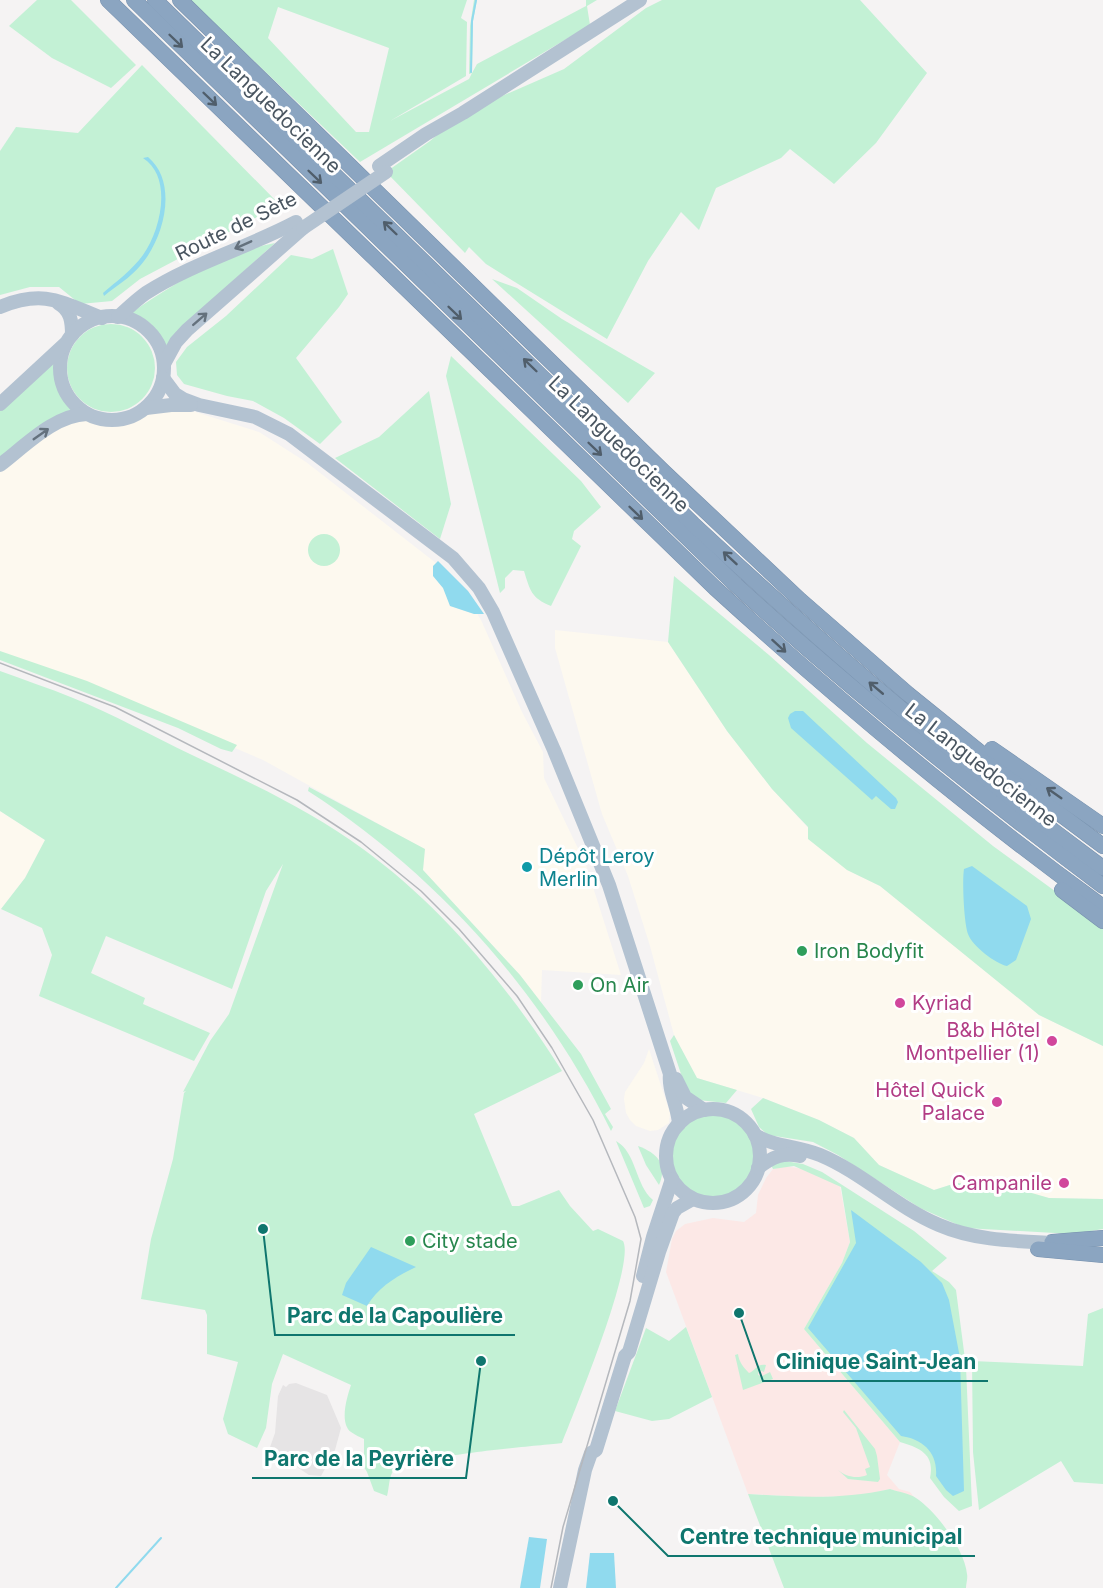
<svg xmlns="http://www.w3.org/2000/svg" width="1103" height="1588" viewBox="0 0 1103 1588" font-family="Inter,sans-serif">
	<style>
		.commercial { fill: #fdf9ef }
		.education { fill: #e6e4e5 }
		.medical { fill: #fce8e6 }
		.green { fill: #c3f1d5; fill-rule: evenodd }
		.water { fill: #90daee }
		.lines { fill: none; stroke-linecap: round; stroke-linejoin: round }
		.stream { stroke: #90daee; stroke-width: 2 }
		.highway-casing { stroke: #7690ad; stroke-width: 16 }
		.major { stroke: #b3c2d1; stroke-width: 14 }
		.highway { stroke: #8ba5c1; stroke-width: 15 }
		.tram { stroke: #b5b8bd; stroke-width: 1.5 }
		.major-bridge { stroke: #b3c2d1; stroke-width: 14 }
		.oneway { stroke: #505e6b }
		.oneway2 { stroke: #64717d }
		.culture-dot { fill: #0f9aa8; stroke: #fff; stroke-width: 2 }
		.leisure-dot { fill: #2e9e5b; stroke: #fff; stroke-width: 2 }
		.hotel-dot { fill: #d1479c; stroke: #fff; stroke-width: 2 }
		.labels { text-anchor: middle; stroke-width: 6; stroke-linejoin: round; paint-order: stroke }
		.street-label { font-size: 20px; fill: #4a5661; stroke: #fff }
		.culture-label { font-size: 20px; fill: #0d838f; stroke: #fff; text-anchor: start }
		.leisure-label { font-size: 20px; fill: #27864d; stroke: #fff; text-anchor: start }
		.hotel-label { font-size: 20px; fill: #b23c85; stroke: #fff; text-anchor: end }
		.leader { fill: none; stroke: #0f766e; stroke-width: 2 }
		.callout-dot { fill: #0f766e; stroke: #fff; stroke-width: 2 }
		.callout-label { font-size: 21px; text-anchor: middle; font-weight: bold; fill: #0f766e; stroke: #fff; stroke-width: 6; stroke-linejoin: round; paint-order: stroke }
	</style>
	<rect width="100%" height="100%" fill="#f5f3f3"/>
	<!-- commercial -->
	<g class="commercial">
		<polygon points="189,410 259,432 306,462 436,563 466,596 481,620 522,712 543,752 544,778 586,865 621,975 542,970 541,1002 520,975 423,870 424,849 263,760 111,695 0,655 0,471 60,424 80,417 104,424 123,423 150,412"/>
		<polygon points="555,630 668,642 727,731 772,789 847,870 880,886 1039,1015 1103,1046 1103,1199 1049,1198 1011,1187 956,1183 934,1190 879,1165 854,1138 819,1120 763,1098 697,1078 674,1035 650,946 628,876 602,814 555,648"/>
		<polygon points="0,811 45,840 25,878 0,910"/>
		<polygon points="649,1049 670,1113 669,1123 658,1130 650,1131 636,1126 630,1120 626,1113 624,1099 625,1092 644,1063"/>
	</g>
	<!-- education -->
	<polygon class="education" points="296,1383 327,1395 341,1428 335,1450 321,1476 309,1475 294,1465 268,1453 275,1433 278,1396 283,1385 286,1387 289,1384"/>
	<!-- medical -->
	<polygon class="medical" points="784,1166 804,1169 840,1186 850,1242 842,1263 804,1329 900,1442 887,1475 899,1489 910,1492 914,1497 890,1489 860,1496 809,1497 748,1494 666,1272 672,1239 676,1231 685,1224 713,1218 744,1222 756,1213 758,1195 766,1178 773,1169"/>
	<!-- green -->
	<g class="green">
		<polygon points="37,0 71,0 136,65 111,88 52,58 9,26"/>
		<path d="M 190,0 L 467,0 L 461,18 L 467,22 L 466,76 L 390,121 L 469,79 L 472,73 L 469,74 L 470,26 L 474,0 L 477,0 L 473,21 L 472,73 L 477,64 L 586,6 L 586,0 L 597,0 L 587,6 L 590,25 L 360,162 ZM 278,7 L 389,48 L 369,132 L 356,132 L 268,38 Z"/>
		<polygon points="662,0 860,0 927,73 876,143 834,184 790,149 781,158 716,188 699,230 681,212 648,261 607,339 486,264 469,247 465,253 386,172 430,141 463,113 564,69 646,8"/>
		<polygon points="142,65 280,205 140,279 112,301 80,304 59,287 30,287 0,295 0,151 16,127 78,133"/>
		<path d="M 275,243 L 176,333 L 166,346 C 155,327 151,320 131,313 C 175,283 222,253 275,243 Z"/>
		<polygon points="333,249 348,294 339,307 296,358 342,422 320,444 284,418 253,401 227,396 184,384 177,375 176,362 187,347 226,316 291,255 312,259"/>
		<polygon points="492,279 517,288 562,319 655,373 628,403"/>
		<circle cx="111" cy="368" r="44"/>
		<path d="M 451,356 L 581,481 L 601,507 L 574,531 L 572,539 L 581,546 L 551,606 C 531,598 530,590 524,571 L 513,570 L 505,578 L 505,588 L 500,593 L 446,376 Z"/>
		<path d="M 57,358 C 54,380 58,394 73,410 L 0,460 L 0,410 Z"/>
		<polygon points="429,391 451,504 440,539 335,458 379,437"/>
		<circle cx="324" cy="550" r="16"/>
		<polygon points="674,576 769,655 867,743 993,846 1103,926 1103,1046 1039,1015 880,886 847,870 808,839 808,827 772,789 727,731 668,642"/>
		<polygon points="0,651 87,681 237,745 232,752 221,749 178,728 0,660"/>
		<path d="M 0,671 C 24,680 49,688 73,698 C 113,714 152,736 192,755 C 251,783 310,810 363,849 C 443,907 509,988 562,1071 L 474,1114 L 512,1206 L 519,1206 L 559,1190 L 570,1206 L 593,1231 L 598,1229 L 623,1241 C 636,1263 574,1412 562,1443 C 537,1446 403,1456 392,1473 C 389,1478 389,1489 387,1496 L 374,1491 L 367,1472 L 364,1467 L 364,1439 C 360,1437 355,1435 351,1432 C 339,1423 347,1397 351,1385 L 283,1354 L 272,1384 L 266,1428 L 257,1448 L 228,1434 L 223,1419 L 238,1362 L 207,1354 L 207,1315 L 205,1310 L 141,1299 L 151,1239 L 173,1159 L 184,1093 L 186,1091 L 183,1092 L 210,1041 L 229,1014 L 283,864 L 266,891 L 232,989 L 106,936 L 91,973 L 145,998 L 143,1004 L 210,1033 L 194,1061 L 39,996 L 52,955 L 42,928 L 1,909 L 25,878 L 45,840 L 0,811 Z"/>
		<path d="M 309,787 L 425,849 L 423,870 L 520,975 L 581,1054 L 611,1109 L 605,1114 L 613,1127 L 611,1131 C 543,993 437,874 308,791 Z"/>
		<polygon points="674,1035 697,1078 737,1090 726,1103 698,1100 687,1092 670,1041"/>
		<polygon points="763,1098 819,1120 854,1138 879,1165 934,1190 956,1183 1011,1187 1049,1198 1103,1199 1103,1229 1072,1234 965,1228 920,1208 838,1155 813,1142 768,1135 759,1127 751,1109"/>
		<circle cx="713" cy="1156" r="42"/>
		<path d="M 616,1141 C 637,1153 635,1185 653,1200 L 650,1206 L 644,1208 Z"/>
		<path d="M 638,1146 C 657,1153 668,1164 659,1185 L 646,1165 Z"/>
		<path d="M 785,1161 L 803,1164 L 822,1172 L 914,1231 L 947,1258 L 932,1271 L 949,1282 L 956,1290 L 966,1367 L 972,1506 L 959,1511 L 944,1497 L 930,1478 C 935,1454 920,1448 900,1442 L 804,1329 L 842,1263 L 850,1242 L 841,1187 L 794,1166 L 773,1169 L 771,1165 Z"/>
		<polygon points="1103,1308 1103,1484 1074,1482 1061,1461 979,1510 973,1452 972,1361 1083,1366 1088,1314"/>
		<polygon points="686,1327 712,1397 669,1419 652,1421 615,1411 646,1328 669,1341"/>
		<path d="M 738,1354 C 739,1362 744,1368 749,1373 C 755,1371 757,1363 766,1365 L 764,1372 L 759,1370 L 758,1375 L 762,1376 L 770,1372 L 773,1379 L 743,1390 L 735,1355 Z"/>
		<path d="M 844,1410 L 875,1449 L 877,1456 L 880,1479 L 878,1482 L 848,1479 L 838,1470 C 846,1477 857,1479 867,1475 L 865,1469 L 870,1467 L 856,1428 L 843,1412 Z"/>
		<path d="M 890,1489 C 898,1492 909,1493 916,1498 C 936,1511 965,1550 967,1574 C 968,1578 966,1584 966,1588 L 784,1588 L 748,1494 C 797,1497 842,1500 890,1489 Z"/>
	</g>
	<!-- water -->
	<g class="water">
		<path d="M 148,157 C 179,183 164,239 140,266 C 130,278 116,286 104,296 L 103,293 C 117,281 132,270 143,255 C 161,230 173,177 143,158 Z"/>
		<polygon points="438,561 468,591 484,614 474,614 450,606 443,588 433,576 433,566"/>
		<polygon points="795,711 803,711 896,798 898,802 895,809 891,809 876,796 872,800 791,728 788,718 790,714"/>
		<path d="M 972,866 L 1027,906 L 1031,919 L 1016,960 L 1007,966 C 996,964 972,946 968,934 C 964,923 962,881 964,869 Z"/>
		<path d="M 851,1210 L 921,1262 L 942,1283 L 949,1300 L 960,1358 L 964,1491 L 953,1496 L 946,1490 L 936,1476 C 938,1453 923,1439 901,1436 L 808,1328 L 856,1243 Z"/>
		<path d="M 371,1247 L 416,1267 C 397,1276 378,1287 367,1306 L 342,1295 L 346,1283 Z"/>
		<polygon points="529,1537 547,1539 540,1588 520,1588"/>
		<polygon points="590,1553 614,1553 616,1588 586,1588"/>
	</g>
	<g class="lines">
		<!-- stream -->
		<g class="stream">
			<polyline points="471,72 472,21 476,0"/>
			<polyline points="116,1588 161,1538"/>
		</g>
		<!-- highway casing -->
		<g class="highway-casing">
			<g id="highway">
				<path d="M 108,0 L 715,588 C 839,701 967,808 1103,907"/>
				<path d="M 134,0 L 736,585 C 853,692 976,791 1103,886"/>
				<path d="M 155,0 L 693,524 C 824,646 959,762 1103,868"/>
				<polyline points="180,0 664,472 800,600 908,694 1012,778 1103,846"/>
				<polyline points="992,749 1103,826"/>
				<polyline points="1062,890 1103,921"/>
				<polyline points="1052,1242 1103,1238"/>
				<polyline points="1038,1249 1103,1255"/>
			</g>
		</g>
		<!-- major -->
		<g class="major">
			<polyline points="379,166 426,134 463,113 640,0"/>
			<path d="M 58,303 C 71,310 72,322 72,335"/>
			<path d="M 0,307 C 44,289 61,302 102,318"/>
			<circle cx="112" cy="368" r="52"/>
			<path d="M 118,317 C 127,309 136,300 146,293 C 193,263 247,248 296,222"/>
			<polyline points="164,364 176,342 187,330 303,228"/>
			<path d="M 163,378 L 175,394 L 183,399 L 199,405 L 255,417 L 289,434 L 453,558 L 479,588 L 493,612 L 554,750 L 609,885 L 670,1074 C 668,1090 678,1107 679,1124"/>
			<polyline points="0,404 65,344"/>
			<polyline points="146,408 171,405 191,405"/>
			<path d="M 0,465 C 25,446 54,415 87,414"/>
			<polyline points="676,1079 685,1097 704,1110"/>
			<circle cx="713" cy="1156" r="47"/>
			<path d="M 755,1135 C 775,1147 798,1146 820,1155 C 863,1173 896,1207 939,1225 C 976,1241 1016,1241 1056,1243"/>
			<path d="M 758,1168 C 772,1157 783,1152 800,1156"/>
			<polyline points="643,1276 653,1237 672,1179"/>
			<polyline points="560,1588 585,1470 591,1453 596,1450 625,1356 629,1352 659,1252 673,1213 677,1208 693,1199"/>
		</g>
		<!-- highway -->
		<use href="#highway" class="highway"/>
		<!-- tram -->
		<polyline class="tram" points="0,663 115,707 297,800 361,842 421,891 459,929 517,996 552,1048 593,1120 635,1217 641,1239 630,1301 563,1527 551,1588"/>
		<!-- major-bridge -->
		<polyline class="major-bridge" points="303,228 386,172"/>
	</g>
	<!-- one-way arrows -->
	<defs><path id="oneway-shaft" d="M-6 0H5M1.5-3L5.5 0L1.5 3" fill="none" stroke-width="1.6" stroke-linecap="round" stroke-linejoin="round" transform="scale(1.5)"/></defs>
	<g class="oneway">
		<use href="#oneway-shaft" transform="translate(176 41) rotate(44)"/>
		<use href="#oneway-shaft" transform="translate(210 99) rotate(44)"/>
		<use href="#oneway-shaft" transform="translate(315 177) rotate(44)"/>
		<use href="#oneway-shaft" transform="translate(390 228) rotate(-136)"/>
		<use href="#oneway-shaft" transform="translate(455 313) rotate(44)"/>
		<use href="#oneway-shaft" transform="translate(530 365) rotate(-136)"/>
		<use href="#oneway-shaft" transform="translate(595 449) rotate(44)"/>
		<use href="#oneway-shaft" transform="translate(636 513) rotate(44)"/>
		<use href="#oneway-shaft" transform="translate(730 558) rotate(-137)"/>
		<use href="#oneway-shaft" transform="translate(779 646) rotate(42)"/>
		<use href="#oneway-shaft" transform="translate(876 688) rotate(-140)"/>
		<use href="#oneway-shaft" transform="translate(1054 793) rotate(-145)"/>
	</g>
	<g class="oneway2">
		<use href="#oneway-shaft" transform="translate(243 245) rotate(156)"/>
		<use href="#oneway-shaft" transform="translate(200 319) rotate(-41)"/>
		<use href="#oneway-shaft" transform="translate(41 434) rotate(-35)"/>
	</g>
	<!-- markers -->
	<circle class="culture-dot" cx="527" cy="867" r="6"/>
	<g class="leisure-dot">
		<circle cx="802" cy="951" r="6"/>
		<circle cx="578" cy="985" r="6"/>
		<circle cx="410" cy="1241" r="6"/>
	</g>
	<g class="hotel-dot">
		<circle cx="900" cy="1003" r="6"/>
		<circle cx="1052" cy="1041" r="6"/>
		<circle cx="997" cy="1102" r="6"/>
		<circle cx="1064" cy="1183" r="6"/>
	</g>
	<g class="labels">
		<!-- street labels -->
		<g class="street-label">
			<text transform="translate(271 105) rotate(44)" y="7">La Languedocienne</text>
			<text transform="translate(236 226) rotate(-26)" y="7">Route de Sète</text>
			<text transform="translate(619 444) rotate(44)" y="7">La Languedocienne</text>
			<text transform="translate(981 765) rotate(38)" y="7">La Languedocienne</text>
		</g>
		<!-- culture labels -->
		<g class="culture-label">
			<text x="539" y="863">Dépôt Leroy<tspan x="539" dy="23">Merlin</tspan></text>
		</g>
		<!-- leisure labels -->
		<g class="leisure-label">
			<text x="814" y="958">Iron Bodyfit</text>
			<text x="590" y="992">On Air</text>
			<text x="422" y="1248">City stade</text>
		</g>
		<!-- hotel labels -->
		<g class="hotel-label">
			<text x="912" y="1010" text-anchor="start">Kyriad</text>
			<text x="1040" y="1037">B&amp;b Hôtel<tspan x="1040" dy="23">Montpellier (1)</tspan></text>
			<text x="985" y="1097">Hôtel Quick<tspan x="985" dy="23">Palace</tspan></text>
			<text x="1052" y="1190">Campanile</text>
		</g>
	</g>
	<!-- callouts -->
	<path class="leader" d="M263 1229L275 1335H515M739 1313L763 1381H988M481 1361L466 1478H252M613 1501L668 1556H975"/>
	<g class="callout-dot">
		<circle cx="263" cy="1229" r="6"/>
		<circle cx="739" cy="1313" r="6"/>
		<circle cx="481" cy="1361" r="6"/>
		<circle cx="613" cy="1501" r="6"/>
	</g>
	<g class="callout-label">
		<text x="395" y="1323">Parc de la Capoulière</text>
		<text x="876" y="1369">Clinique Saint-Jean</text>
		<text x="359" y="1466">Parc de la Peyrière</text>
		<text x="821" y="1544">Centre technique municipal</text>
	</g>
</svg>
